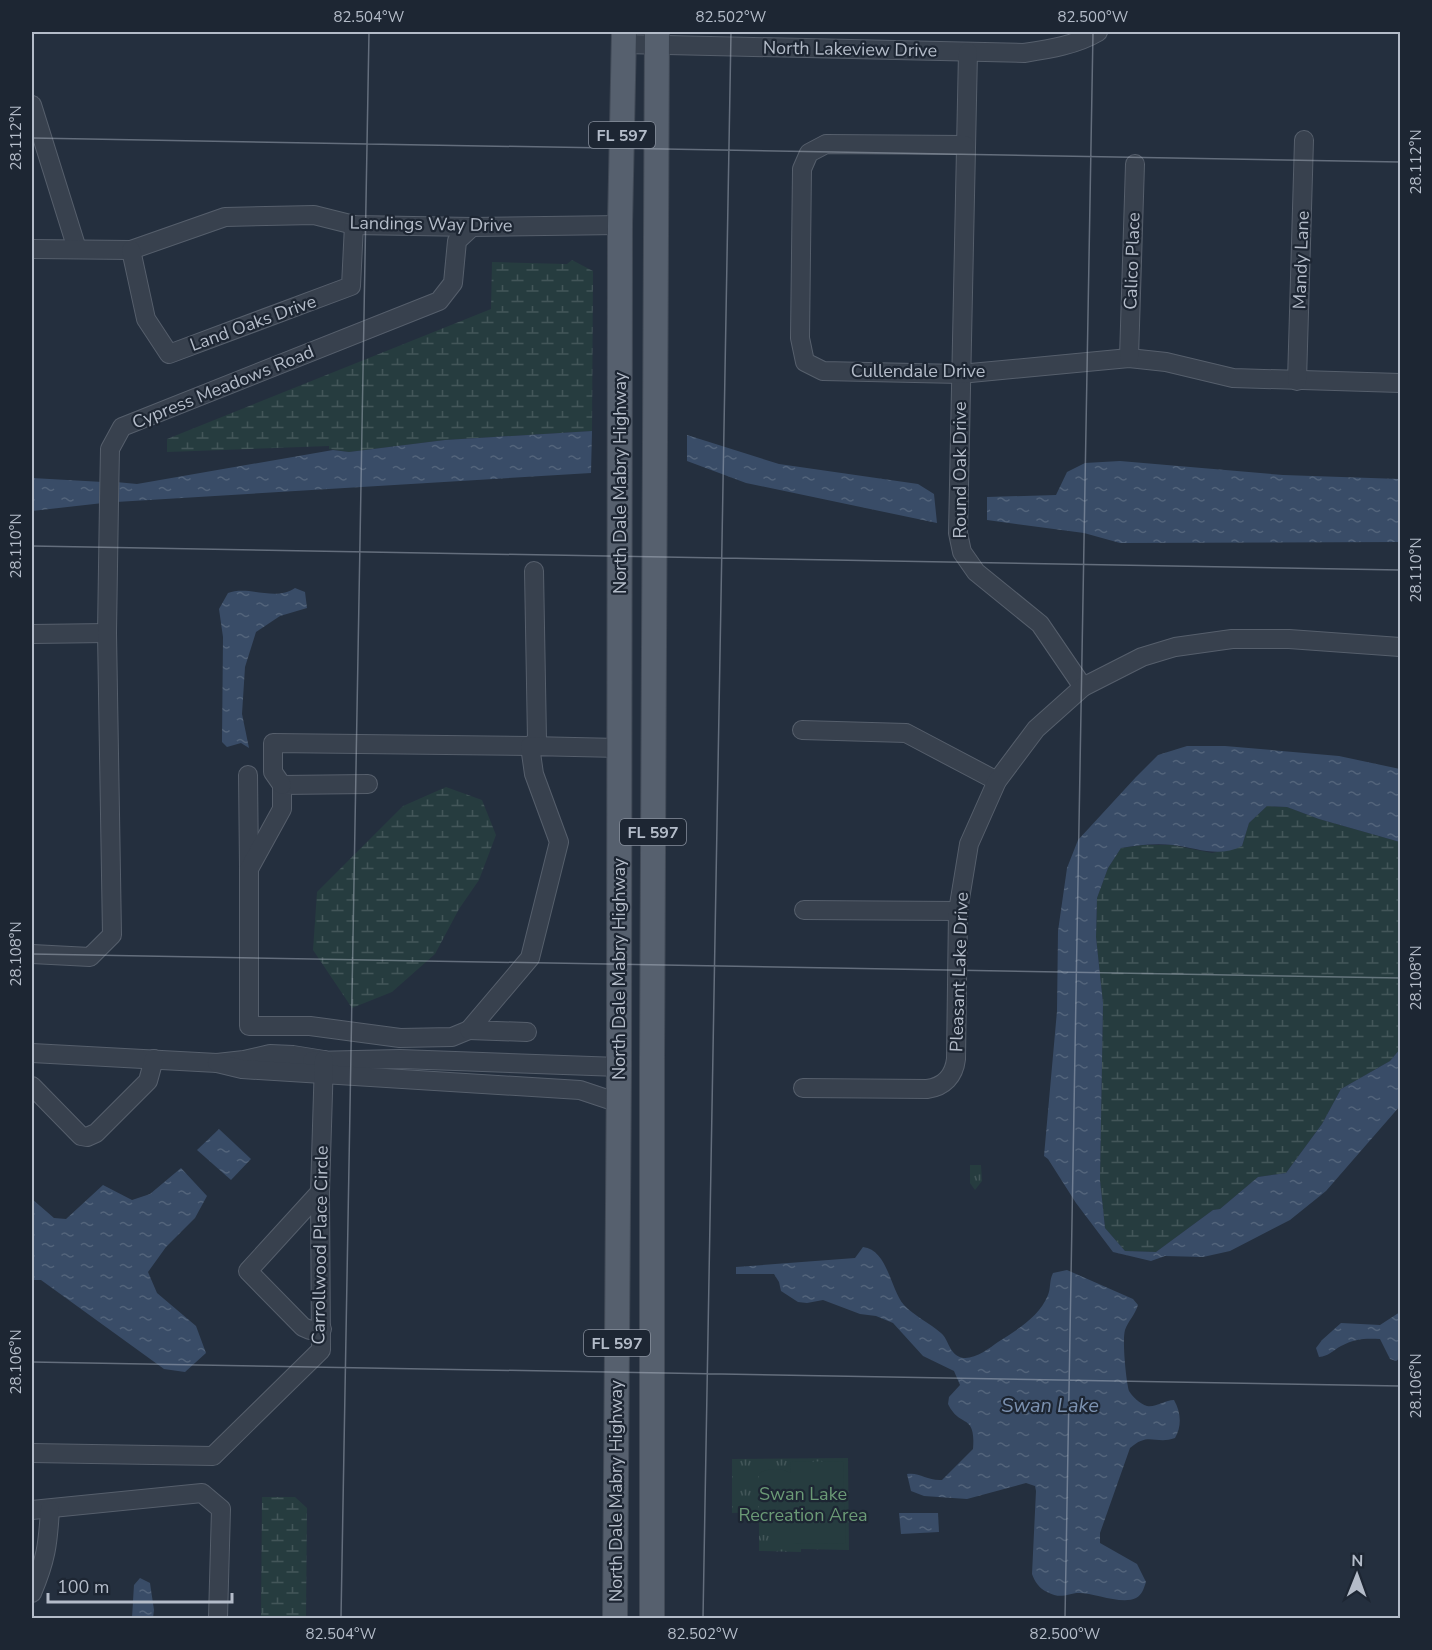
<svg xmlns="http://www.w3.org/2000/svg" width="1432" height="1650" viewBox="0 0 1432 1650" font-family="'Nunito Sans',sans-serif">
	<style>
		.wetland { fill: url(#wetland-marsh) }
		.park { fill: url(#park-tufts) }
		.garden { fill: #263c3f }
		.water { fill: url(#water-ripples) }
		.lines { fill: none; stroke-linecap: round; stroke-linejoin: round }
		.minor-casing { stroke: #565f6c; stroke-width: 20 }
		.major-casing { stroke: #414a57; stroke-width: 26 }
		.minor { stroke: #38414e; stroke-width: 18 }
		.major { stroke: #56606e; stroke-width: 24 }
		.ticks { fill: none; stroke: #b4bcc9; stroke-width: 1.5; stroke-opacity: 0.45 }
		.labels { text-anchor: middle; stroke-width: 4.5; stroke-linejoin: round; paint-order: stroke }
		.shield { fill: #1d2633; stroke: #878f9c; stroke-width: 1.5 }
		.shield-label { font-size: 16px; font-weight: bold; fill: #b4bcc9 }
		.street-label { font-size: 18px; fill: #b4bcc9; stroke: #1d2633 }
		.park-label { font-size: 18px; fill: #6b9a76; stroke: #1d2633 }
		.water-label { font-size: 20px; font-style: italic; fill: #7c92b1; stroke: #1d2633 }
		.neatline { fill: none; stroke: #b4bcc9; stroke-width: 2 }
		.ticks-label { font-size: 15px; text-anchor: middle; fill: #b4bcc9 }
	</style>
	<defs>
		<pattern id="wetland-marsh" width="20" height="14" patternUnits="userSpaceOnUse" patternTransform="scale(1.5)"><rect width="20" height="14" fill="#263c3f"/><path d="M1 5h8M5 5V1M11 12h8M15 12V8" fill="none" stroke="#435659"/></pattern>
		<pattern id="park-tufts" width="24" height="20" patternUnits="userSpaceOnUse" patternTransform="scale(1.5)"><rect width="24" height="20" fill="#263c3f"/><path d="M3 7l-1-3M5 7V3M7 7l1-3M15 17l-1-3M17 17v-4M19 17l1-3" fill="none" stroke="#435659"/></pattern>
		<pattern id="water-ripples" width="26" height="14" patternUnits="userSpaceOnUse" patternTransform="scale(1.5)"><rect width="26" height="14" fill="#394c67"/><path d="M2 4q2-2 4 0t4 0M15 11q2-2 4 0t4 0" fill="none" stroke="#53647b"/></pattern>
	</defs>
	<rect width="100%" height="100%" fill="#242f3e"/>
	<!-- wetland -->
	<g class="wetland">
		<polygon points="572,260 593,271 592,431 445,440 349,452 329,449 329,446 167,452 167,439 491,309 492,262 567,264"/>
		<polygon points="446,787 482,800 496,835 479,880 459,909 435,954 392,992 352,1008 313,950 317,892 403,806"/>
		<polygon points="1267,806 1287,807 1319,819 1400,842 1400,1049 1390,1061 1341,1089 1322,1124 1286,1173 1258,1177 1220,1209 1213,1210 1156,1252 1125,1251 1105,1228 1100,1180 1103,1003 1096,937 1097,898 1108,868 1121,848 1143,845 1172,845 1212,853 1242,846 1249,823"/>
		<polygon points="262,1497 295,1497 307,1508 306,1618 261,1618"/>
	</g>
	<!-- park -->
	<g class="park">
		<polygon points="970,1165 981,1165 982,1181 975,1190 970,1183"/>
		<polygon points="848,1458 849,1550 801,1549 801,1552 759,1551 759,1512 732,1513 732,1459"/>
	</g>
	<!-- garden -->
	<path class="garden" d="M 843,1461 L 846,1544 L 792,1543 L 792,1535 L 759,1535 L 759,1474 C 766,1468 782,1467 790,1473 L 791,1462 Z"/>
	<!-- water -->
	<g class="water">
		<polygon points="592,431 591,473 116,502 116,482 137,484 333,450 349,452 445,440"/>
		<polygon points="687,435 779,464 918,484 934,494 937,523 746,483 687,461"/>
		<polygon points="1120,461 1283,475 1400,479 1400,542 1120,543 1084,533 987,520 987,497 1056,495 1067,472 1085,463"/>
		<polygon points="32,478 103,482 103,503 32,511"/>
		<path d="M 295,588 L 305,592 L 307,608 L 280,616 L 256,632 L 245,667 L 242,714 L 249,748 L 241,743 L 227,747 L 222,742 L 223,637 L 219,609 L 228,593 C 249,585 275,602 295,588 Z"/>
		<path d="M 1187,746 L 1225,746 L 1339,756 L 1400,769 L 1400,842 L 1319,819 L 1287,807 L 1267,806 L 1249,823 L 1242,846 C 1219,858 1197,848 1173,845 C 1156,843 1138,845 1121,848 L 1108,868 L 1097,898 L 1096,937 L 1103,1003 L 1100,1180 L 1105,1228 L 1125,1251 L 1156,1252 L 1213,1210 L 1220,1209 L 1258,1177 L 1286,1173 L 1322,1124 L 1341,1089 L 1390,1061 L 1400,1049 L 1400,1106 L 1326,1191 L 1290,1220 L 1230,1251 L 1203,1257 L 1165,1256 L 1151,1261 L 1113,1252 L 1076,1203 L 1048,1159 L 1044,1156 L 1057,1011 L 1058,931 L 1067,868 L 1078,840 L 1136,777 L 1158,755 Z"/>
		<polygon points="219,1129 251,1159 231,1180 197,1150"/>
		<polygon points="181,1168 207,1196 195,1218 166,1247 148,1272 157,1293 196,1326 206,1353 185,1372 164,1369 41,1280 32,1280 32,1199 54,1218 66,1219 103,1185 132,1200 150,1194"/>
		<path d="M 863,1247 C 888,1250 890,1289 904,1305 C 914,1316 930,1323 941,1333 C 947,1338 948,1346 953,1352 C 965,1367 987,1350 998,1342 C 1017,1330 1039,1317 1048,1295 C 1051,1288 1049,1281 1053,1273 L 1067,1270 L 1133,1299 L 1138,1305 C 1135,1315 1128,1321 1125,1330 C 1122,1340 1126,1380 1129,1391 C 1132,1396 1140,1404 1147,1406 C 1155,1408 1165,1400 1174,1400 C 1181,1412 1182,1426 1175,1438 C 1155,1445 1149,1431 1130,1448 L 1100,1533 L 1100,1543 L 1137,1564 L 1146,1582 C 1144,1588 1142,1595 1136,1598 C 1122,1605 1094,1593 1079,1593 C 1067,1593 1062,1600 1047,1592 C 1039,1588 1035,1582 1032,1574 L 1036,1491 L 1035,1486 L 1026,1483 L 967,1499 L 924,1496 L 911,1491 L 907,1474 C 920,1472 927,1481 942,1480 L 973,1449 C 976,1412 960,1429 948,1404 L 949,1397 L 960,1385 L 954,1371 L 923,1356 L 893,1323 L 876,1316 L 860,1314 L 823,1300 L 807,1303 L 798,1302 L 781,1291 L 779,1282 L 774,1274 L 736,1274 L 736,1267 L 855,1258 Z"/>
		<path d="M 1400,1312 L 1400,1358 L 1396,1361 L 1390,1359 L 1380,1339 C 1365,1338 1354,1339 1341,1346 C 1332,1351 1329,1356 1319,1357 L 1316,1348 L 1322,1340 L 1341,1323 L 1380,1325 Z"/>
		<polygon points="899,1513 938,1513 939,1532 901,1534"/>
		<polygon points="140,1578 150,1583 154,1610 153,1618 132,1618 134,1585"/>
	</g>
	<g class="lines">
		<!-- minor casing -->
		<g class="minor-casing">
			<g id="minor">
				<path d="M 624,44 L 1024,53 C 1050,49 1076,45 1098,32"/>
				<polyline points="968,52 958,533 962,552 976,572 1040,624 1083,687"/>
				<polyline points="32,105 77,249"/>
				<polyline points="965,145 826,144 809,153 802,169 800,338 805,362 823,371 960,374 1129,358 1166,362 1233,378 1400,383"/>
				<polyline points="32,249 131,250 225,217 314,215 354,225 472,227 620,225"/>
				<polyline points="131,250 146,319 169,354 351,286 354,225"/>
				<polyline points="1129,358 1135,164"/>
				<polyline points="1297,381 1304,140"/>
				<polyline points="32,634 107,633"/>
				<polyline points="802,730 906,733 997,781"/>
				<polyline points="248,775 249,867"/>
				<polyline points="368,784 282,785 282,809 249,869 249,1026 310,1026 400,1038 452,1037 469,1030"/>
				<polyline points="282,785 273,772 273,743 530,746 537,740 534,571"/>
				<polyline points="804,910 958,911"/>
				<polyline points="32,954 90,957 112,935 107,633 109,501 110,449 122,427 439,301 453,283 457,241 472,227"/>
				<polyline points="527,1032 469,1030 530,958 559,842 534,774 530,746 619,748"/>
				<polyline points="32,1053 217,1063 244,1060 270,1054 293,1055 324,1060"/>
				<polyline points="312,1061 400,1059 619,1067"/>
				<polyline points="217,1063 242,1069 580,1090 619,1103"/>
				<polyline points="32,1086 81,1136 87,1137 96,1133 148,1081 154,1059"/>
				<path d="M 803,1088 L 927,1089 C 944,1087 954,1076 956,1059 L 958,911 L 969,844 L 997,781 L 1036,729 L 1083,687 L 1142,657 L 1175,647 L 1232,639 L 1289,639 L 1400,647"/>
				<polyline points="320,1192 248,1271 303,1327 310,1330 322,1329"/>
				<polyline points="32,1453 213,1456 321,1350 320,1192 324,1060"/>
				<polyline points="32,1510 202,1493 221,1509 218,1618"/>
				<path d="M 32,1593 C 46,1560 48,1544 50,1509"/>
			</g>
		</g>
		<!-- major casing -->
		<g class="major-casing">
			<g id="major">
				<polyline points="615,1618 619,1067 620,225 624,32"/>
				<polyline points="652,1618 652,1059 657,32"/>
			</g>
		</g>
		<!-- minor -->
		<use href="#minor" class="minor"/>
		<!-- major -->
		<use href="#major" class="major"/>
	</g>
	<!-- ticks -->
	<path class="ticks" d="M 32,138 L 1400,162M 32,546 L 1400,570M 32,954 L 1400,978M 32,1362 L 1400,1386M 341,1618 L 369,32M 703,1618 L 731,32M 1065,1618 L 1093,32"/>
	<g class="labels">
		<!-- shield labels -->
		<g class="shield">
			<rect x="589" y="122" width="66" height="26" rx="4.5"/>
			<rect x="620" y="819" width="66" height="26" rx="4.5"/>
			<rect x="584" y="1330" width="66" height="26" rx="4.5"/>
		</g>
		<g class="shield-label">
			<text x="622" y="141">FL 597</text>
			<text x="653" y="838">FL 597</text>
			<text x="617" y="1349">FL 597</text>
		</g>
		<!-- street labels -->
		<g class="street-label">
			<text transform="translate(850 49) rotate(1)" y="6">North Lakeview Drive</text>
			<text transform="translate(431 224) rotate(1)" y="6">Landings Way Drive</text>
			<text transform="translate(1301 260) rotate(-88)" y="6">Mandy Lane</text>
			<text transform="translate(1132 261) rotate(-88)" y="6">Calico Place</text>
			<text transform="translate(253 323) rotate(-20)" y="6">Land Oaks Drive</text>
			<text x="918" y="377">Cullendale Drive</text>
			<text transform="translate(223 387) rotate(-22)" y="6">Cypress Meadows Road</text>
			<text transform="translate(960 470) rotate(-90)" y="6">Round Oak Drive</text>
			<text transform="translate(620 483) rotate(-90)" y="6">North Dale Mabry Highway</text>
			<text transform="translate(619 969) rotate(-90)" y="6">North Dale Mabry Highway</text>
			<text transform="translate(959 972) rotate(-88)" y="6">Pleasant Lake Drive</text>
			<text transform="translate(320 1245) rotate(-89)" y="6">Carrollwood Place Circle</text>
			<text transform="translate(616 1491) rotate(-90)" y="6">North Dale Mabry Highway</text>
		</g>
		<!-- park labels -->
		<g class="park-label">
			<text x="803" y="1500">Swan Lake<tspan x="803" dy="21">Recreation Area</tspan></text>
		</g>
		<!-- water labels -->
		<g class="water-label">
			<text x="1050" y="1412">Swan Lake</text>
		</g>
	</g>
	<!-- border -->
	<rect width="1432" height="1650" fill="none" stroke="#1d2633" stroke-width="66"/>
	<!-- north arrow -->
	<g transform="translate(1357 1575) rotate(1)" stroke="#1d2633" stroke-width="4.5" paint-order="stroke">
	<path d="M0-4.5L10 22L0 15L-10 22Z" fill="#b4bcc9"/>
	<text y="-9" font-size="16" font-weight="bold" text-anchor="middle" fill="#b4bcc9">N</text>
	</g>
	<!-- scale -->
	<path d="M48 1593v9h184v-9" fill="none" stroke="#b4bcc9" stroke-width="3"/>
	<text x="57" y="1593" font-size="18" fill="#b4bcc9" stroke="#1d2633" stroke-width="4.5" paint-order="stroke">100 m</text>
	<rect x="33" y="33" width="1366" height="1584" class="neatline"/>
	<g class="ticks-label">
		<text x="369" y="22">82.504°W</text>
		<text x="731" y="22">82.502°W</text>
		<text x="1093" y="22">82.500°W</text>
		<text transform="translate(16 138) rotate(-90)" y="5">28.112°N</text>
		<text transform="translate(1416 162) rotate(-90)" y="5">28.112°N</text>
		<text transform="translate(16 546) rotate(-90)" y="5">28.110°N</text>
		<text transform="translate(1416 570) rotate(-90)" y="5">28.110°N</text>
		<text transform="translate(16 954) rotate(-90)" y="5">28.108°N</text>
		<text transform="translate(1416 978) rotate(-90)" y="5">28.108°N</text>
		<text transform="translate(16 1362) rotate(-90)" y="5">28.106°N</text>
		<text transform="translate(1416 1386) rotate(-90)" y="5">28.106°N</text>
		<text x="341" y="1639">82.504°W</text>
		<text x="703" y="1639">82.502°W</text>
		<text x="1065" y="1639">82.500°W</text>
	</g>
</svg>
